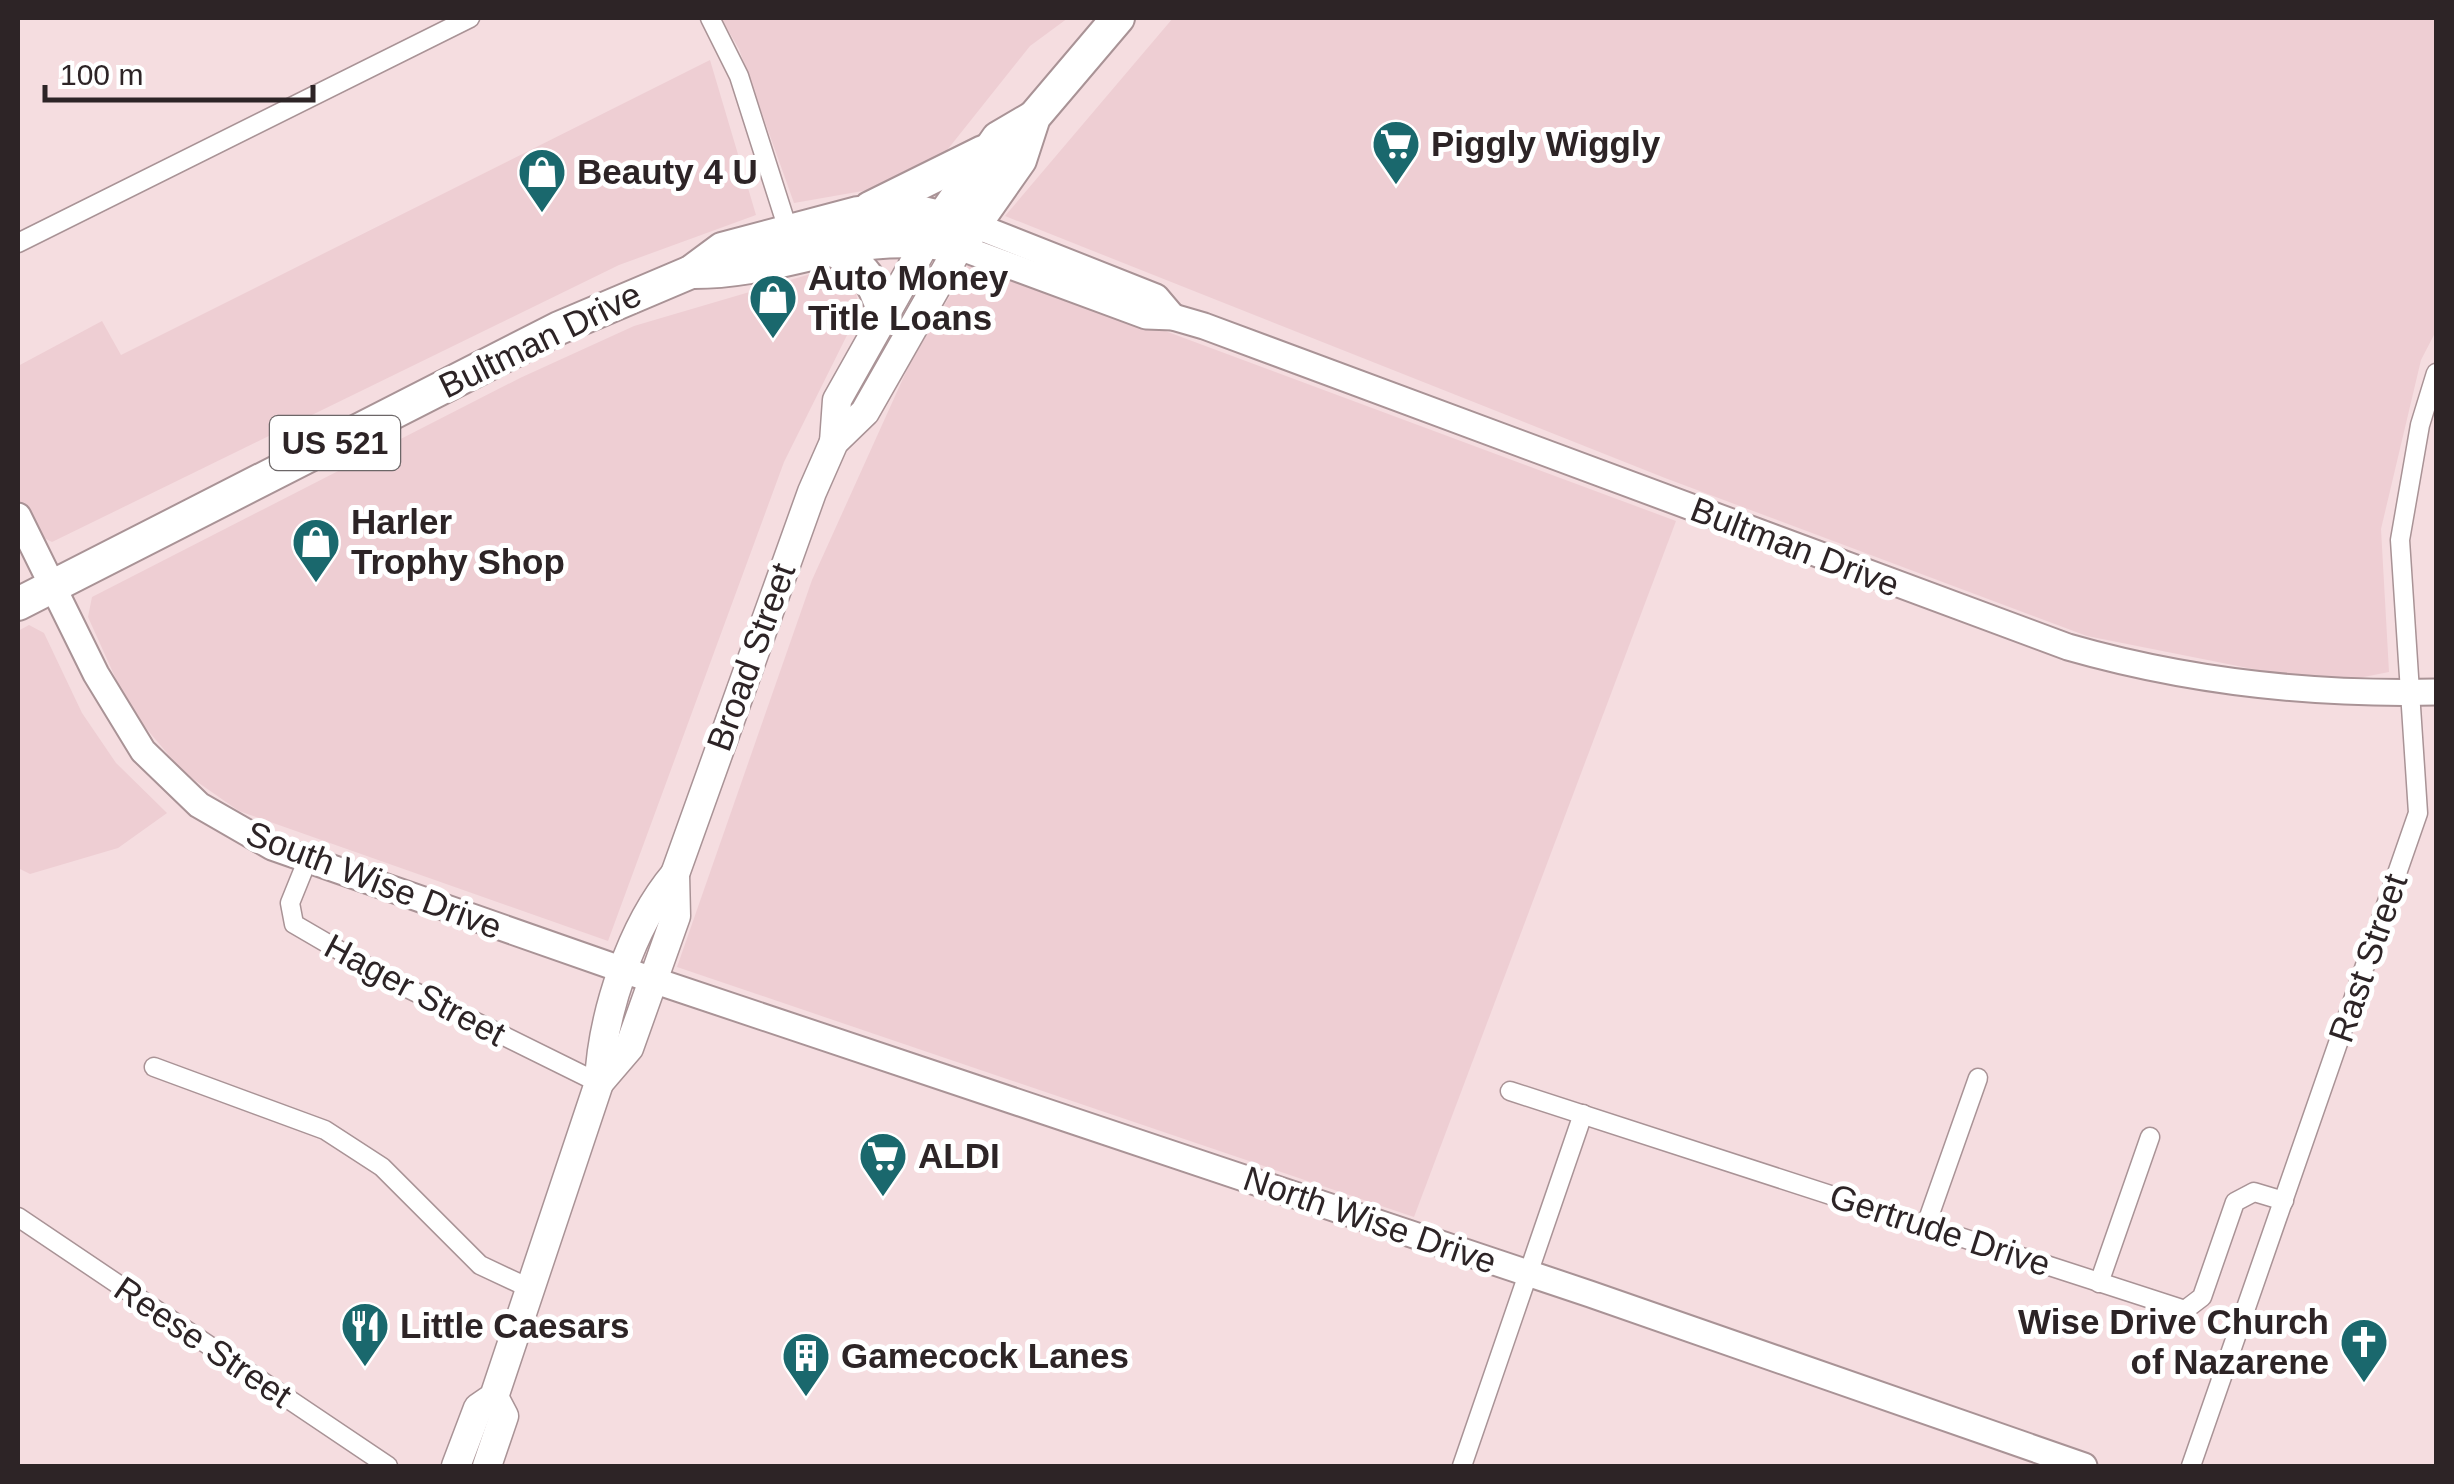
<svg xmlns="http://www.w3.org/2000/svg" width="2454" height="1484" viewBox="0 0 2454 1484" font-family="Helvetica,sans-serif">
	<style>
		.built { fill: #eeced3 }
		.lines { fill: none; stroke-linecap: round; stroke-linejoin: round }
		.street-casing { stroke: #a99396; stroke-width: 21 }
		.secondary-casing { stroke: #a99396; stroke-width: 29 }
		.primary-casing { stroke: #a99396; stroke-width: 31 }
		.highway-casing { stroke: #a99396; stroke-width: 36 }
		.street { stroke: #fff; stroke-width: 18 }
		.secondary { stroke: #fff; stroke-width: 25 }
		.primary { stroke: #fff; stroke-width: 28 }
		.highway { stroke: #fff; stroke-width: 32 }
		.labels { text-anchor: middle; stroke-width: 10; stroke-linejoin: round; paint-order: stroke }
		.shield { fill: #fff; stroke: #6c6667; stroke-width: 2.5 }
		.shield-label { font-size: 32px; font-weight: bold; fill: #2d2426 }
		.poi-label { font-size: 35px; font-weight: bold; fill: #2d2426; stroke: #fff; text-anchor: start }
		.street-label { font-size: 35px; fill: #2d2426; stroke: #fff }
	</style>
	<rect width="100%" height="100%" fill="#f5dde0"/>
	<!-- built -->
	<g class="built">
		<polygon points="721,18 1068,18 1030,46 944,154 897,185 794,203 739,49"/>
		<polygon points="1173,18 2436,18 2436,331 2421,360 2381,529 2389,672 2328,684 2087,636 1665,478 1005,216"/>
		<polygon points="710,60 756,215 619,265 52,542 36,534 18,498 18,366 102,321 121,355"/>
		<polygon points="972,259 1676,521 1414,1217 677,967 812,580 910,363"/>
		<polygon points="831,268 856,292 859,311 784,462 608,941 239,811 183,772 129,708 88,617 92,597 520,378 634,326"/>
		<polygon points="29,625 44,633 82,713 116,763 167,813 118,848 30,874 18,868 18,631"/>
	</g>
	<g class="lines">
		<!-- street casing -->
		<g class="street-casing">
			<g id="street">
				<polyline points="710,18 739,76 791,239"/>
				<polyline points="18,243 470,18"/>
				<polyline points="307,861 290,903 294,924 385,977 599,1083"/>
				<polyline points="154,1067 325,1130 382,1167 480,1265 529,1288"/>
				<polyline points="1510,1091 2185,1310 2202,1297 2235,1202 2254,1192 2284,1201"/>
				<polyline points="18,1217 388,1466"/>
				<polyline points="1926,1225 1978,1078"/>
				<polyline points="2099,1283 2150,1137"/>
				<polyline points="1462,1466 1583,1114"/>
				<polyline points="2191,1466 2418,813 2400,540 2420,425 2436,373"/>
			</g>
		</g>
		<!-- secondary casing -->
		<g class="secondary-casing">
			<g id="secondary">
				<polyline points="974,225 1156,297 1173,317"/>
				<path d="M 959,247 L 1146,316 L 1173,317 L 1204,326 L 2068,647 C 2190,682 2310,695 2436,692"/>
				<polyline points="18,516 96,674 143,751 199,805 272,847 626,971 1590,1294 2084,1466"/>
			</g>
		</g>
		<!-- primary casing -->
		<g class="primary-casing">
			<g id="primary">
				<polyline points="834,442 837,400 927,240"/>
				<polyline points="599,1083 629,1048 676,916 675,874 812,492 834,442 865,412 959,247"/>
				<path d="M 456,1466 L 478,1408 L 494,1397 L 599,1083 C 602,1015 631,926 675,874"/>
				<polyline points="487,1466 504,1416 494,1397"/>
			</g>
		</g>
		<!-- highway casing -->
		<g class="highway-casing">
			<g id="highway">
				<polyline points="870,208 983,152"/>
				<polyline points="933,231 998,138 1034,117"/>
				<path d="M 828,247 C 859,263 874,277 883,312"/>
				<path d="M 691,272 C 788,273 853,225 959,247 L 1020,160 L 1034,117 L 1118,18"/>
				<polyline points="18,604 559,328 691,272 722,249 858,213 923,213 974,225"/>
			</g>
		</g>
		<!-- street -->
		<use href="#street" class="street"/>
		<!-- secondary -->
		<use href="#secondary" class="secondary"/>
		<!-- primary -->
		<use href="#primary" class="primary"/>
		<!-- highway -->
		<use href="#highway" class="highway"/>
	</g>
	<!-- icons -->
	<defs>
		<g id="supermarket-pin" transform="scale(2.5)"><path d="M0 17L-7.5 6A9.5 9.5 0 1 1 7.5 6Z" fill="#1a686d" stroke="#fff"/><path d="M-6-5.5h2.5l.6 2H6L4.5 2H-2.5L-4.4-4H-6ZM-1.5 3.2a1.3 1.3 0 1 0 .1 0ZM3 3.2a1.3 1.3 0 1 0 .1 0Z" fill="#fff"/></g>
		<g id="shop-pin" transform="scale(2.5)"><path d="M0 17L-7.5 6A9.5 9.5 0 1 1 7.5 6Z" fill="#1a686d" stroke="#fff"/><path d="M-5-2.5h2.3a2.7 3.5 0 0 1 5.4 0H5L5.5 6h-11ZM-1.5-2.5h3a1.5 2.3 0 0 0-3 0Z" fill="#fff"/></g>
		<g id="restaurant-pin" transform="scale(2.5)"><path d="M0 17L-7.5 6A9.5 9.5 0 1 1 7.5 6Z" fill="#1a686d" stroke="#fff"/><path d="M-5-6h1v4h1v-4h1v4h1v-4h1v5L-1.5 .5V6h-2V.5L-5-1ZM5-6V6H3V1.5H1.5Q1.5-4 5-6Z" fill="#fff"/></g>
		<g id="church-pin" transform="scale(2.5)"><path d="M0 17L-7.5 6A9.5 9.5 0 1 1 7.5 6Z" fill="#1a686d" stroke="#fff"/><path d="M-1.2-6h2.4v3.5h3.3v2.4h-3.3V6h-2.4V-.1h-3.3v-2.4h3.3Z" fill="#fff"/></g>
		<g id="building-pin" transform="scale(2.5)"><path d="M0 17L-7.5 6A9.5 9.5 0 1 1 7.5 6Z" fill="#1a686d" stroke="#fff"/><path d="M-4-6H4V6H1V3H-1V6H-4ZM-2.5-4.3h1.7v1.8h-1.7ZM.8-4.3h1.7v1.8H.8ZM-2.5-1h1.7V.8h-1.7ZM.8-1h1.7V.8H.8Z" fill="#fff"/></g>
	</defs>
	<g fill-rule="evenodd">
		<use href="#supermarket-pin" x="1396" y="144"/>
		<use href="#shop-pin" x="542" y="172"/>
		<use href="#shop-pin" x="773" y="298"/>
		<use href="#shop-pin" x="316" y="542"/>
		<use href="#supermarket-pin" x="883" y="1156"/>
		<use href="#restaurant-pin" x="365" y="1326"/>
		<use href="#church-pin" x="2364" y="1342"/>
		<use href="#building-pin" x="806" y="1356"/>
	</g>
	<g class="labels">
		<!-- shield labels -->
		<rect class="shield" x="270" y="416" width="130" height="54" rx="8"/>
		<g class="shield-label">
			<text x="335" y="454">US 521</text>
		</g>
		<!-- poi labels -->
		<g class="poi-label">
			<text x="1431" y="156">Piggly Wiggly</text>
			<text x="577" y="184">Beauty 4 U</text>
			<text x="808" y="290">Auto Money<tspan x="808" dy="40">Title Loans</tspan></text>
			<text x="351" y="534">Harler<tspan x="351" dy="40">Trophy Shop</tspan></text>
			<text x="918" y="1168">ALDI</text>
			<text x="2329" y="1334" text-anchor="end">Wise Drive Church<tspan x="2329" dy="40">of Nazarene</tspan></text>
			<text x="400" y="1338">Little Caesars</text>
			<text x="841" y="1368">Gamecock Lanes</text>
		</g>
		<!-- street labels -->
		<g class="street-label">
			<text transform="translate(540 340) rotate(-26)" y="12">Bultman Drive</text>
			<text transform="translate(1795 547) rotate(21)" y="12">Bultman Drive</text>
			<text transform="translate(751 657) rotate(-70)" y="12">Broad Street</text>
			<text transform="translate(374 880) rotate(21)" y="12">South Wise Drive</text>
			<text transform="translate(2368 958) rotate(-71)" y="12">Rast Street</text>
			<text transform="translate(415 990) rotate(28)" y="12">Hager Street</text>
			<text transform="translate(1370 1220) rotate(19)" y="12">North Wise Drive</text>
			<text transform="translate(1940 1230) rotate(18)" y="12">Gertrude Drive</text>
			<text transform="translate(203 1342) rotate(34)" y="12">Reese Street</text>
		</g>
	</g>
	<!-- border -->
	<rect width="2454" height="1484" fill="none" stroke="#2d2426" stroke-width="40"/>
	<!-- scale -->
	<path d="M45 85v15h268v-15" fill="none" stroke="#2d2426" stroke-width="5"/>
	<text x="60" y="85" font-size="30" fill="#2d2426" stroke="#ffffff" stroke-width="8" paint-order="stroke">100 m</text>
</svg>
